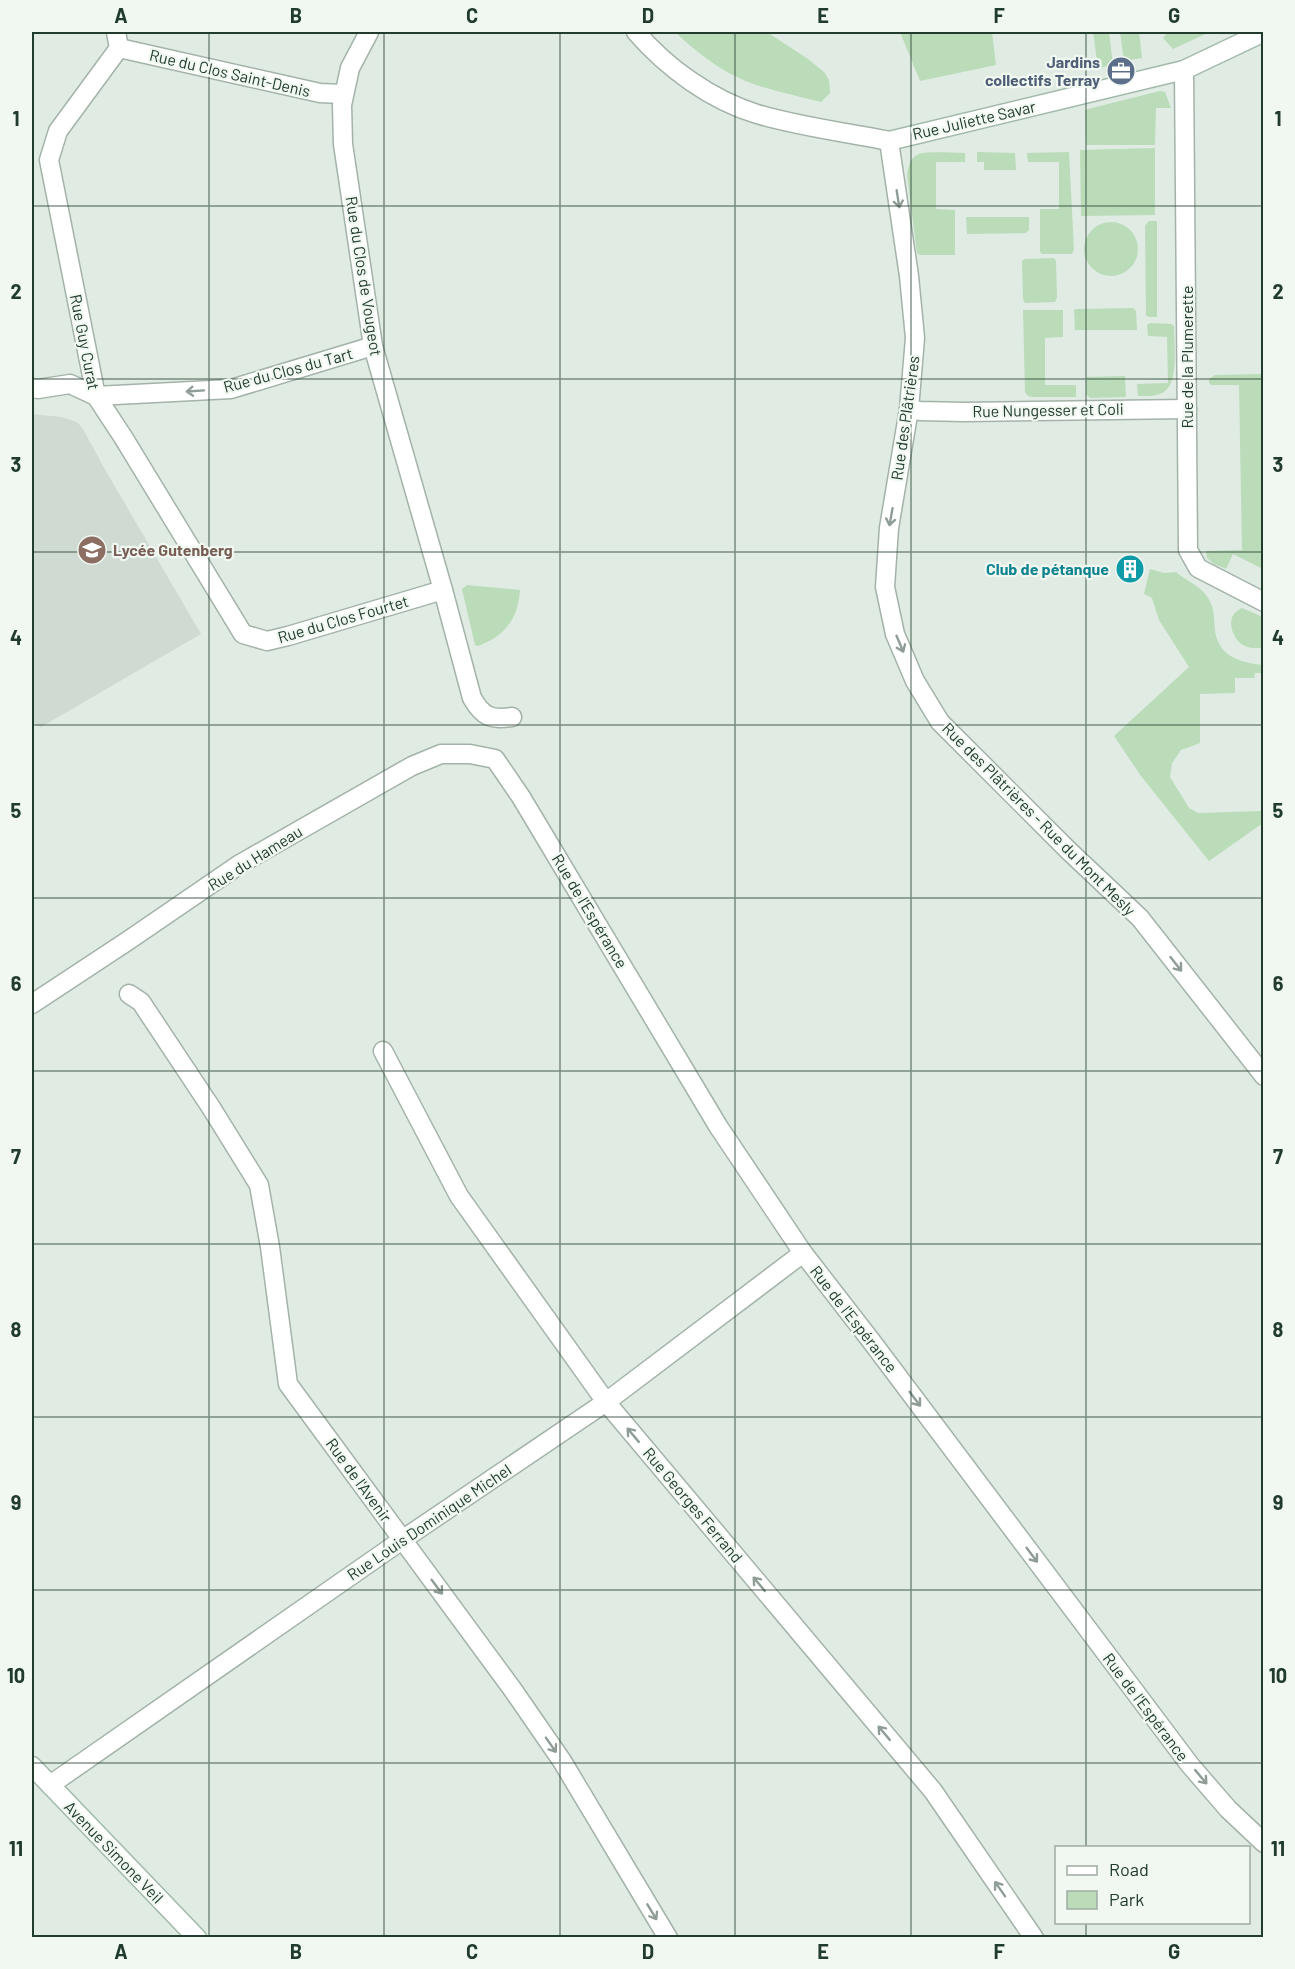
<svg xmlns="http://www.w3.org/2000/svg" width="1295" height="1969" viewBox="0 0 1295 1969" font-family="Barlow,sans-serif">
	<style>
		.built { fill: #cfdbd2 }
		.green { fill: #badcb9 }
		.lines { fill: none; stroke-linecap: round; stroke-linejoin: round }
		.street-casing { stroke: #a3b3a9; stroke-width: 21 }
		.secondary-casing { stroke: #a2baab; stroke-width: 21 }
		.street { stroke: #fff; stroke-width: 18 }
		.secondary { stroke: #fff; stroke-width: 18 }
		.oneway { stroke: #909d96 }
		.grid { fill: none; stroke: #213b2d; stroke-width: 1.5; stroke-opacity: 0.55 }
		.labels { text-anchor: middle; stroke-width: 4.5; stroke-linejoin: round; paint-order: stroke }
		.service-label { font-size: 16px; font-weight: bold; fill: #4e5e75; stroke: #f1f8f2; text-anchor: end }
		.street-label { font-size: 16px; fill: #213b2d; stroke: #f1f8f2 }
		.education-label { font-size: 16px; font-weight: bold; fill: #785e54; stroke: #f1f8f2; text-anchor: start }
		.culture-label { font-size: 16px; font-weight: bold; fill: #0d838f; stroke: #f1f8f2; text-anchor: end }
		.neatline { fill: none; stroke: #213b2d; stroke-width: 2 }
		.grid-label { font-size: 20px; text-anchor: middle; font-weight: bold; fill: #213b2d }
	</style>
	<rect width="100%" height="100%" fill="#e0ebe3"/>
	<!-- built -->
	<polygon class="built" points="32,414 62,417 77,422 83,429 103,466 201,634 41,727 32,722"/>
	<!-- green -->
	<g class="green">
		<path d="M 675,32 L 767,32 L 808,59 L 825,73 L 829,80 L 830,93 L 821,102 C 790,94 755,88 727,72 C 707,60 691,47 675,32 Z"/>
		<polygon points="900,32 992,32 996,65 920,81"/>
		<polygon points="1093,32 1109,32 1113,65 1098,68"/>
		<polygon points="1120,32 1139,32 1142,58 1124,61"/>
		<polygon points="1168,32 1210,32 1173,49 1163,38"/>
		<polygon points="1160,91 1165,92 1171,108 1156,108 1155,145 1086,145 1085,111 1088,109"/>
		<polygon points="1155,148 1155,215 1081,216 1080,150"/>
		<polygon points="977,152 1015,153 1016,170 984,170 984,162 977,162"/>
		<polygon points="1069,152 1074,250 1072,254 1042,254 1040,252 1040,209 1059,209 1059,162 1028,162 1027,153"/>
		<path d="M 965,153 L 965,162 L 936,162 L 936,209 L 955,210 L 955,255 L 920,255 L 917,253 L 907,175 C 908,167 910,157 919,154 C 927,151 955,153 965,153 Z"/>
		<polygon points="966,217 1029,217 1029,230 1026,233 967,234"/>
		<polygon points="1149,221 1157,221 1157,317 1149,317 1146,315 1145,226"/>
		<circle cx="1111" cy="249" r="27"/>
		<polygon points="1054,258 1056,261 1057,298 1055,302 1025,303 1023,299 1022,261 1025,259"/>
		<polygon points="1133,308 1136,311 1137,330 1075,330 1074,310 1076,309"/>
		<polygon points="1023,310 1063,310 1063,337 1045,338 1045,385 1076,385 1076,397 1033,397 1028,396 1025,392"/>
		<path d="M 1150,323 L 1171,324 L 1174,326 C 1174,342 1179,381 1165,391 C 1157,397 1147,396 1138,396 L 1137,384 L 1168,383 L 1167,337 L 1148,336 L 1147,325 Z"/>
		<polygon points="1263,374 1263,569 1233,554 1226,569 1214,564 1207,558 1206,551 1242,550 1239,385 1212,385 1209,383 1209,379 1215,375"/>
		<polygon points="1125,376 1126,397 1090,398 1086,394 1086,377"/>
		<path d="M 1150,569 L 1164,573 L 1176,572 C 1186,581 1200,585 1208,598 C 1217,611 1212,625 1217,639 C 1224,659 1245,663 1263,665 L 1263,673 L 1255,673 L 1254,678 L 1235,678 L 1235,693 L 1200,694 L 1200,743 L 1181,750 L 1172,763 L 1170,777 L 1189,808 L 1198,813 L 1263,811 L 1263,823 L 1209,861 L 1141,776 L 1114,736 L 1189,667 L 1159,620 L 1152,598 L 1144,594 Z"/>
		<path d="M 467,585 L 520,590 C 518,619 505,636 478,646 L 475,645 L 462,589 Z"/>
		<path d="M 1242,608 L 1263,617 L 1263,648 C 1257,648 1249,649 1243,645 C 1234,640 1227,623 1234,614 C 1235,612 1240,609 1242,608 Z"/>
	</g>
	<g class="lines">
		<!-- street casing -->
		<g class="street-casing">
			<g id="street">
				<polyline points="116,32 119,48 58,131 49,160 96,396 123,437 243,634 267,641 288,636 443,590"/>
				<path d="M 369,32 L 350,68 L 342,105 L 343,144 L 373,346 L 443,590 L 472,698 C 483,717 491,720 512,717"/>
				<path d="M 636,32 C 667,68 711,100 757,114 C 800,127 845,132 889,141 L 909,276 L 915,338 L 909,409 L 889,528 L 885,587 L 895,634 L 915,681 L 940,722 L 1068,850 L 1140,918 L 1264,1076"/>
				<polyline points="119,48 320,93 343,94"/>
				<polyline points="1184,70 1188,550 1198,568 1264,602"/>
				<polyline points="32,388 38,389 70,384 96,396 231,389 373,346"/>
				<polyline points="909,409 920,411 964,412 1187,409"/>
				<polyline points="129,994 141,1002 212,1109 259,1185 270,1247 288,1384 513,1690 562,1761 668,1938"/>
				<polyline points="32,1004 129,940 240,864 412,766 441,754 470,754 495,759 521,797 718,1126 803,1253 872,1342 1190,1765 1228,1809 1264,1843"/>
				<polyline points="383,1051 459,1196 606,1402 933,1791 1034,1938"/>
				<polyline points="50,1785 402,1540 606,1402 803,1253"/>
			</g>
		</g>
		<!-- secondary casing -->
		<g class="secondary-casing">
			<g id="secondary">
				<polyline points="889,141 1184,70 1264,32"/>
				<polyline points="32,1766 197,1938"/>
			</g>
		</g>
		<!-- street -->
		<use href="#street" class="street"/>
		<!-- secondary -->
		<use href="#secondary" class="secondary"/>
	</g>
	<!-- one-way arrows -->
	<defs><path id="oneway-shaft" d="M-6 0H5M1.5-3L5.5 0L1.5 3" fill="none" stroke-width="1.6" stroke-linecap="round" stroke-linejoin="round" transform="scale(1.5)"/></defs>
	<g class="oneway">
		<use href="#oneway-shaft" transform="translate(898 199) rotate(81)"/>
		<use href="#oneway-shaft" transform="translate(195 391) rotate(176)"/>
		<use href="#oneway-shaft" transform="translate(891 517) rotate(100)"/>
		<use href="#oneway-shaft" transform="translate(900 644) rotate(67)"/>
		<use href="#oneway-shaft" transform="translate(1176 964) rotate(52)"/>
		<use href="#oneway-shaft" transform="translate(915 1399) rotate(53)"/>
		<use href="#oneway-shaft" transform="translate(633 1435) rotate(-130)"/>
		<use href="#oneway-shaft" transform="translate(1032 1555) rotate(53)"/>
		<use href="#oneway-shaft" transform="translate(759 1584) rotate(-130)"/>
		<use href="#oneway-shaft" transform="translate(437 1587) rotate(53)"/>
		<use href="#oneway-shaft" transform="translate(884 1733) rotate(-130)"/>
		<use href="#oneway-shaft" transform="translate(551 1745) rotate(55)"/>
		<use href="#oneway-shaft" transform="translate(1201 1777) rotate(50)"/>
		<use href="#oneway-shaft" transform="translate(1000 1889) rotate(-125)"/>
		<use href="#oneway-shaft" transform="translate(652 1912) rotate(59)"/>
	</g>
	<!-- grid -->
	<path class="grid" d="M 209,32 L 209,1938M 384,32 L 384,1938M 560,32 L 560,1938M 735,32 L 735,1938M 911,32 L 911,1938M 1086,32 L 1086,1848M 32,206 L 1264,206M 32,379 L 1264,379M 32,552 L 1264,552M 32,725 L 1264,725M 32,898 L 1264,898M 32,1071 L 1264,1071M 32,1244 L 1264,1244M 32,1417 L 1264,1417M 32,1590 L 1264,1590M 32,1763 L 1264,1763M 1086,1922 L 1086,1938"/>
	<!-- icons -->
	<defs>
		<g id="office-disc" transform="scale(1.5)"><circle r="9.5" fill="#5c6f8a" stroke="#f1f8f2"/><path d="M-6-3h4V-5.5h4V-3h4V5H-6ZM-1-4.5V-3h2v-1.5ZM-6 0V1H6V0Z" fill="#fff"/></g>
		<g id="school-disc" transform="scale(1.5)"><circle r="9.5" fill="#8d6e63" stroke="#f1f8f2"/><path d="M0-5L7-2L0 1L-7-2ZM-4 1L0 2.5L4 1V4Q0 6-4 4Z" fill="#fff"/></g>
		<g id="building-disc" transform="scale(1.5)"><circle r="9.5" fill="#0f9aa8" stroke="#f1f8f2"/><path d="M-4-6H4V6H1V3H-1V6H-4ZM-2.5-4.3h1.7v1.8h-1.7ZM.8-4.3h1.7v1.8H.8ZM-2.5-1h1.7V.8h-1.7ZM.8-1h1.7V.8H.8Z" fill="#fff"/></g>
	</defs>
	<g fill-rule="evenodd">
		<use href="#office-disc" x="1121" y="71"/>
		<use href="#school-disc" x="92" y="550"/>
		<use href="#building-disc" x="1130" y="569"/>
	</g>
	<g class="labels">
		<!-- service labels -->
		<g class="service-label">
			<text x="1100" y="68">Jardins<tspan x="1100" dy="18">collectifs Terray</tspan></text>
		</g>
		<!-- street labels -->
		<g class="street-label">
			<text transform="translate(230 73) rotate(13)" y="6">Rue du Clos Saint-Denis</text>
			<text transform="translate(974 120) rotate(-13)" y="6">Rue Juliette Savar</text>
			<text transform="translate(364 276) rotate(81)" y="6">Rue du Clos de Vougeot</text>
			<text transform="translate(85 342) rotate(79)" y="6">Rue Guy Curat</text>
			<text transform="translate(1187 357) rotate(-90)" y="6">Rue de la Plumerette</text>
			<text transform="translate(288 370) rotate(-15)" y="6">Rue du Clos du Tart</text>
			<text transform="translate(1048 410) rotate(-1)" y="6">Rue Nungesser et Coli</text>
			<text transform="translate(905 418) rotate(-82)" y="6">Rue des Plâtrières</text>
			<text transform="translate(343 619) rotate(-16)" y="6">Rue du Clos Fourtet</text>
			<text transform="translate(1039 819) rotate(45)" y="6">Rue des Plâtrières - Rue du Mont Mesly</text>
			<text transform="translate(255 858) rotate(-32)" y="6">Rue du Hameau</text>
			<text transform="translate(590 911) rotate(59)" y="6">Rue de l'Espérance</text>
			<text transform="translate(854 1319) rotate(52)" y="6">Rue de l'Espérance</text>
			<text transform="translate(359 1480) rotate(54)" y="6">Rue de l'Avenir</text>
			<text transform="translate(693 1505) rotate(50)" y="6">Rue Georges Ferrand</text>
			<text transform="translate(429 1522) rotate(-34)" y="6">Rue Louis Dominique Michel</text>
			<text transform="translate(1146 1707) rotate(53)" y="6">Rue de l'Espérance</text>
			<text transform="translate(114 1852) rotate(46)" y="6">Avenue Simone Veil</text>
		</g>
		<!-- education labels -->
		<g class="education-label">
			<text x="113" y="556">Lycée Gutenberg</text>
		</g>
		<!-- culture labels -->
		<g class="culture-label">
			<text x="1109" y="575">Club de pétanque</text>
		</g>
	</g>
	<!-- border -->
	<rect width="1295" height="1969" fill="none" stroke="#f1f8f2" stroke-width="66"/>
	<!-- legend -->
	<rect x="1055" y="1846" width="195" height="78" fill="#f1f8f2" stroke="#9eaca3" stroke-width="1.5"/>
	<rect x="1067" y="1866" width="30" height="9" fill="#ffffff" stroke="#9eaca3" stroke-width="1.5"/>
	<text x="1109" y="1876" font-size="18" fill="#213b2d">Road</text>
	<rect x="1067" y="1891" width="30" height="18" fill="#badcb9" stroke="#9eaca3" stroke-width="1.5"/>
	<text x="1109" y="1906" font-size="18" fill="#213b2d">Park</text>
	<rect x="33" y="33" width="1229" height="1903" class="neatline"/>
	<g class="grid-label">
		<text x="121" y="23">A</text>
		<text x="296" y="23">B</text>
		<text x="472" y="23">C</text>
		<text x="648" y="23">D</text>
		<text x="823" y="23">E</text>
		<text x="999" y="23">F</text>
		<text x="1174" y="23">G</text>
		<text x="16" y="126">1</text>
		<text x="1278" y="126">1</text>
		<text x="16" y="299">2</text>
		<text x="1278" y="299">2</text>
		<text x="16" y="472">3</text>
		<text x="1278" y="472">3</text>
		<text x="16" y="645">4</text>
		<text x="1278" y="645">4</text>
		<text x="16" y="818">5</text>
		<text x="1278" y="818">5</text>
		<text x="16" y="991">6</text>
		<text x="1278" y="991">6</text>
		<text x="16" y="1164">7</text>
		<text x="1278" y="1164">7</text>
		<text x="16" y="1337">8</text>
		<text x="1278" y="1337">8</text>
		<text x="16" y="1510">9</text>
		<text x="1278" y="1510">9</text>
		<text x="16" y="1683">10</text>
		<text x="1278" y="1683">10</text>
		<text x="16" y="1856">11</text>
		<text x="1278" y="1856">11</text>
		<text x="121" y="1959">A</text>
		<text x="296" y="1959">B</text>
		<text x="472" y="1959">C</text>
		<text x="648" y="1959">D</text>
		<text x="823" y="1959">E</text>
		<text x="999" y="1959">F</text>
		<text x="1174" y="1959">G</text>
	</g>
</svg>
